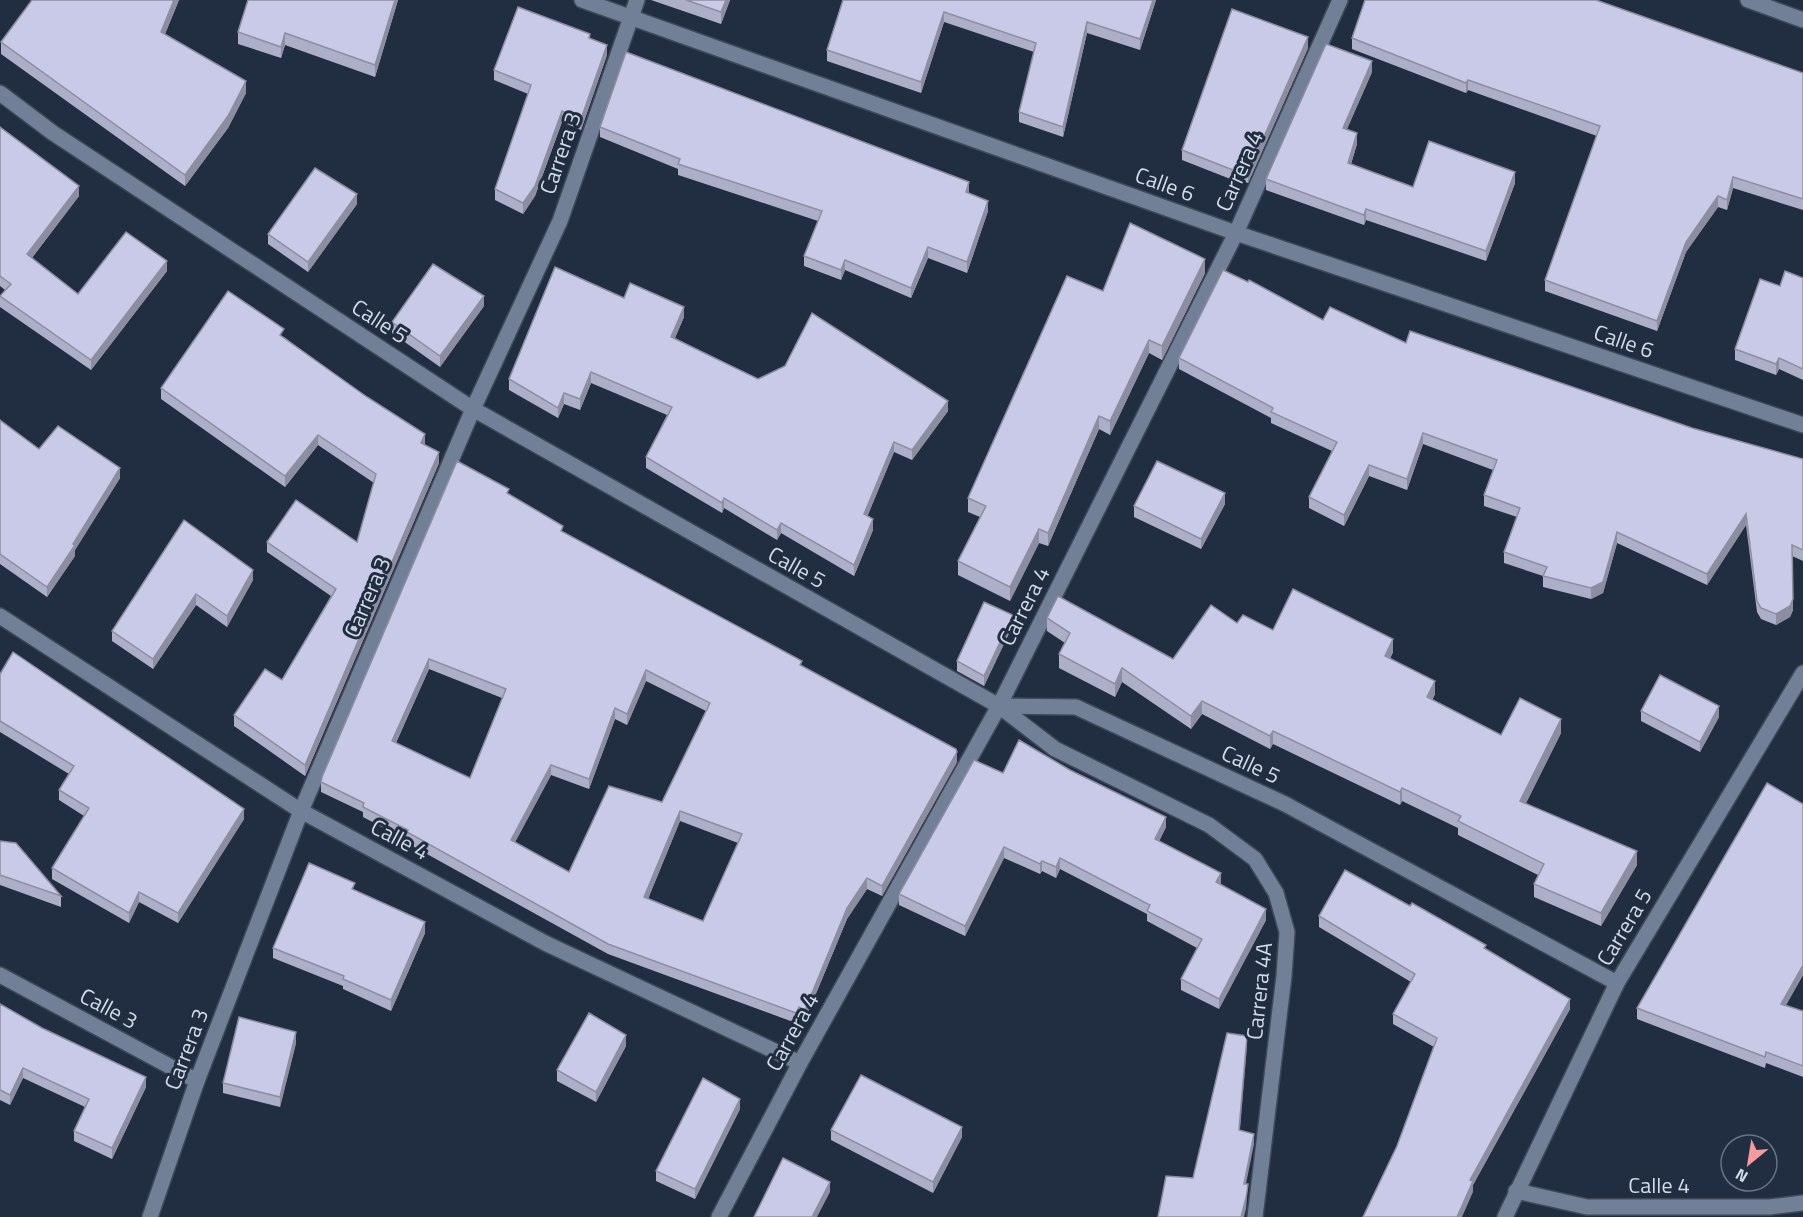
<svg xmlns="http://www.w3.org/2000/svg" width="1803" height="1217" viewBox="0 0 1803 1217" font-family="'Titillium Web',sans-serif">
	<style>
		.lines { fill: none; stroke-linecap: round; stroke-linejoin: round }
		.minor-casing { stroke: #3e4859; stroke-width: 18 }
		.minor { stroke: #718097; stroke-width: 15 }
		.wall { fill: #adaec7; fill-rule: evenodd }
		.shaded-wall { fill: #8d8da2 }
		.building { fill: #c9cae7; stroke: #8d8da2; stroke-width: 1.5; fill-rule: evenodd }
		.labels { text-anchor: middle; stroke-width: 6; stroke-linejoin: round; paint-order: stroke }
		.street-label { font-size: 22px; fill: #d2dbe8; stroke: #212d41 }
	</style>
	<rect width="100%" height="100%" fill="#212d41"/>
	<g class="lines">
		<!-- minor casing -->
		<g class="minor-casing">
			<g id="minor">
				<polyline points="582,0 1236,233 1803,425"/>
				<polyline points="1748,0 1803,20"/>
				<polyline points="0,93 53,133 473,409 999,706 1055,749 1209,825 1255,859 1276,893 1287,932 1284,976 1255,1217"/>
				<polyline points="0,616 301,811 547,944 800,1063"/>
				<polyline points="999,706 1076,707 1285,804 1617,983"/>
				<polyline points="0,975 197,1081"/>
				<polyline points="1516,1191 1587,1207 1769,1207 1803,1203"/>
				<polyline points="150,1217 197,1081 301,811 473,409 560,221 637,0"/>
				<polyline points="719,1217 800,1063 999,706 1236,233 1340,0"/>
				<polyline points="1505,1217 1617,983 1803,673"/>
			</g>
		</g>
		<!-- minor -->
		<use href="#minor" class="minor"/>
	</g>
	<!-- wall -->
	<g class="wall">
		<polygon points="32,0 179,0 165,34 246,93 228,128 185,186 1,54 1,42"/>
		<polygon points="246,0 398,0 375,77 285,45 281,58 238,44 238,32 248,0"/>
		<polygon points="651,0 730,0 721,24"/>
		<polygon points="843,0 1156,0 1140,50 1087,33 1063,137 1019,122 1019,112 1034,52 944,22 921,93 827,61 827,50"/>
		<polygon points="1352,38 1803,73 1803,210 1733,188 1727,210 1718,207 1686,252 1657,331 1545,291 1545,280 1597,136 1468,90 1466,93 1352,49"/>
		<polygon points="590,39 607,55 581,130 562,122 535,196 523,214 495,200 495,189 528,94 494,80 494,70"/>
		<polygon points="1308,48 1248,183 1239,180 1238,182 1182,160 1182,150"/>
		<polygon points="1372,72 1347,129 1357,144 1351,164 1413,187 1515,183 1486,261 1366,220 1364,225 1266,190 1266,179"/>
		<polygon points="0,127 79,196 32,258 78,294 167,271 91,370 0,307 0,296 5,290 0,286"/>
		<polygon points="600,127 969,193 988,211 967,273 928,258 911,298 845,270 841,280 804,266 804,256 818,221 678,175 678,169 600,137"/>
		<polygon points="357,204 308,272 268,244 268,234"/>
		<polygon points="1205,273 1162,360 1149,353 1110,435 1099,429 1048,546 1039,543 1010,601 958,575 958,561 980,517 968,512 968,498 1103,291"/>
		<polygon points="1803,278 1803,380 1779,369 1776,375 1735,360 1735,349 1780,286"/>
		<polygon points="624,298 684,317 675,338 758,379 948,411 912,460 894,452 867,516 873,530 854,576 781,533 777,540 724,508 722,513 646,468 646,457 667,415 591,383 580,410 564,404 558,418 509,390 509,379"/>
		<polygon points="484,306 440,367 392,333 392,322"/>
		<polygon points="1323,320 1406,343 1692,428 1803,459 1803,561 1792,556 1793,610 1790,617 1776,625 1761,619 1757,612 1746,525 1707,585 1617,543 1603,593 1591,599 1543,587 1543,576 1504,563 1504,552 1517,517 1484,506 1484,495 1493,470 1423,444 1407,490 1369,476 1344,526 1309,508 1309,497 1332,451 1271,423 1271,418 1179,369 1179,358"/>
		<polygon points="284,337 425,445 439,463 305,776 234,726 234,715 282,680 331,596 267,552 267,542 357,542 374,483 318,445 285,487 161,399 161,388"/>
		<polygon points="0,420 39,449 120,478 75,550 75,556 47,597 0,564"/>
		<path d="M 509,495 L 563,532 L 802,666 L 957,762 L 882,896 L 867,889 L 847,919 L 805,1020 L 799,1018 L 796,1023 L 608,954 L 407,843 L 407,840 L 363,817 L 363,812 L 321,792 L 321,782 ZM 429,669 L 502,698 L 470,778 L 396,743 ZM 646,681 L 706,711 L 662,802 L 569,872 L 515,842 L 551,775 L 589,789 L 615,719 L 627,725 ZM 680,821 L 738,843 L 703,921 L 648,899 Z"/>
		<polygon points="1225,504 1201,549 1134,517 1134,506"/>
		<polygon points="184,520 253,580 227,627 196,605 153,669 112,641 112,631"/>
		<polygon points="1047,618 1173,659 1237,623 1393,652 1390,659 1435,694 1432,700 1501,735 1561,733 1526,803 1637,865 1601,926 1534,897 1534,884 1538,875 1458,835 1458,828 1402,801 1400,805 1273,744 1270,749 1202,714 1191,729 1122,682 1115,697 1059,668 1059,654 1065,643 1047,631"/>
		<polygon points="1013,625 984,686 957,671 957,661"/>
		<polygon points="0,674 244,819 178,923 139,902 129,923 52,879 52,868 84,816 59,800 59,790 69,774 0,732"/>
		<polygon points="1641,711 1719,717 1700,752 1641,721"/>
		<polygon points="1003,773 1166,827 1159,841 1221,883 1220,885 1266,920 1219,1009 1181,990 1181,979 1197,948 1147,921 1147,914 1060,869 1056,878 1042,871 1040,874 1004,858 965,936 899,905 899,894"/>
		<polygon points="1803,804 1803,975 1786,1005 1803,1011 1803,1077 1766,1063 1765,1068 1637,1019 1637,1008"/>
		<polygon points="0,841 61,896 61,907 0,885"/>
		<polygon points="355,890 425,933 391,1011 343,989 343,986 273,958 273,948"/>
		<polygon points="1319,916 1486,950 1570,1009 1473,1185 1473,1192 1434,1047 1393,1024 1393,1014 1411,982 1319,927"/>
		<polygon points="0,1004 146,1087 112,1159 74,1141 74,1131 85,1107 23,1078 10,1105 0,1100"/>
		<polygon points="296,1043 280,1107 223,1093 223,1083"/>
		<polygon points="626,1046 596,1102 557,1081 557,1070"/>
		<polygon points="740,1109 695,1199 656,1181 656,1171"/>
		<polygon points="831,1130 962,1137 933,1193 831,1140"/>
	</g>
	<!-- shaded-wall -->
	<g class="shaded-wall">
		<polygon points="174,0 179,0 161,44 161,32"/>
		<polygon points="395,0 398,0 375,77 375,65"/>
		<polygon points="726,0 730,0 721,24 721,12"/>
		<polygon points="1153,0 1156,0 1140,50 1140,39"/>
		<polygon points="944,12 944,22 921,93 921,82"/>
		<polygon points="1087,22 1087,33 1063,137 1063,127"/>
		<polygon points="285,33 285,45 281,58 281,47"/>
		<polygon points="1308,37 1308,48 1248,183 1248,173"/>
		<polygon points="607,45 607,55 581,130 581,119"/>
		<polygon points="1372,61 1372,72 1343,138 1343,128"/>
		<polygon points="1468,80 1468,90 1466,93 1466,83"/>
		<polygon points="246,81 246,93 228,128 185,186 185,175"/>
		<polygon points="562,111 562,122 535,196 523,214 523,203"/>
		<polygon points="1357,133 1357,144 1348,174 1348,163"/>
		<polygon points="1515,172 1515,183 1486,261 1486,251"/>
		<polygon points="1733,177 1733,188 1727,210 1727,200"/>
		<polygon points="969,182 969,193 966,203 966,192"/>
		<polygon points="79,186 79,196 27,264 27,254"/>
		<polygon points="357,194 357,204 308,272 308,262"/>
		<polygon points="1718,196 1718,207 1686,252 1657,331 1657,321 1686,242"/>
		<polygon points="988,201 988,211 967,273 967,262"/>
		<polygon points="1366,209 1366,220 1364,225 1364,215"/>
		<polygon points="928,247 928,258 911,298 911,288"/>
		<polygon points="1205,259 1205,273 1162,360 1162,346"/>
		<polygon points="845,260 845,270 841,280 841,270"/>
		<polygon points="167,261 167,271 91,370 91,360"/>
		<polygon points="484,296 484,306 440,367 440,356"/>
		<polygon points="684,307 684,317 671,347 671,337"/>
		<polygon points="1149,340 1149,353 1110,435 1110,421"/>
		<polygon points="1779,358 1779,369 1776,375 1776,364"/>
		<polygon points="591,372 591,383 580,410 580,399"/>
		<polygon points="564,393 564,404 558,418 558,408"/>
		<polygon points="948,401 948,411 912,460 912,450"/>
		<polygon points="1099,416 1099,429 1048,546 1048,533"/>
		<polygon points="1423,433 1423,444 1407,490 1407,479"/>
		<polygon points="425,434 425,445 421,443"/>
		<polygon points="318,435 318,445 285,487 285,476"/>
		<polygon points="894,442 894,452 864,525 864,514"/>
		<polygon points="439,452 439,463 305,776 305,765"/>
		<polygon points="1369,465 1369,476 1344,526 1344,515"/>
		<polygon points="120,468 120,478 75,550 75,556 47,597 47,587"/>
		<polygon points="1225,493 1225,504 1201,549 1201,539"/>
		<polygon points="724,498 724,508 722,513 722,503"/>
		<polygon points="1746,514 1746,525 1707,585 1707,574"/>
		<polygon points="873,519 873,530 854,576 854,565"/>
		<polygon points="781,523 781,533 777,540 777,530"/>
		<polygon points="1039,529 1039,543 1010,601 1010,587"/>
		<polygon points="1617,532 1617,543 1603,593 1591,599 1591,588"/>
		<polygon points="253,570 253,580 227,627 227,616"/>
		<polygon points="196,594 196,605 153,669 153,659"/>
		<polygon points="1793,599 1793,610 1790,617 1776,625 1776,614"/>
		<polygon points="1013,615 1013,625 984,686 984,676"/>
		<polygon points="1393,639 1393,652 1385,669 1385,656"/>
		<polygon points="429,659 429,669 392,751 392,741"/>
		<polygon points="1122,668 1122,682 1115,697 1115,684"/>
		<polygon points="646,670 646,681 627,725 627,714"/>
		<polygon points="1435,681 1435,694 1427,711 1427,697"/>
		<polygon points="1202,701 1202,714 1191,729 1191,716"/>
		<polygon points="1719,706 1719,717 1700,752 1700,742"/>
		<polygon points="615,708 615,719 589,789 589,779"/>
		<polygon points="1561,719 1561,733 1520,815 1520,801"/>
		<polygon points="1273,731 1273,744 1270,749 1270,736"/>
		<polygon points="957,752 957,762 882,896 882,886"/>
		<polygon points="551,765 551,775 511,850 511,840"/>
		<polygon points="1402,788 1402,801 1400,805 1400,792"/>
		<polygon points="244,809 244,819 178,923 178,913"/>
		<polygon points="680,811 680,821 644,908 644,897"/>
		<polygon points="1166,817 1166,827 1155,850 1155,839"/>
		<polygon points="1004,847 1004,858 965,936 965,926"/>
		<polygon points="1637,851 1637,865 1601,926 1601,913"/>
		<polygon points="1060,858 1060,869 1056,878 1056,867"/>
		<polygon points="1042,861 1042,871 1040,874 1040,864"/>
		<polygon points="1221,873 1221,883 1216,893 1216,882"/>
		<polygon points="867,878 867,889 847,919 805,1020 805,1010 847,908"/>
		<polygon points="139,892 139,902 129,923 129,913"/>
		<polygon points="1266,909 1266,920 1219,1009 1219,999"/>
		<polygon points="425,922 425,933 391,1011 391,1000"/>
		<polygon points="1803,965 1803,975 1781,1014 1781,1004"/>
		<polygon points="1570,999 1570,1009 1473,1185 1473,1192 1462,1217 1457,1217 1470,1180"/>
		<polygon points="799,1007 799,1018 796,1023 796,1013"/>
		<polygon points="296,1032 296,1043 280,1107 280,1097"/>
		<polygon points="626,1035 626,1046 596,1102 596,1092"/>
		<polygon points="1247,1036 1247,1046 1239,1141 1239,1130"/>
		<polygon points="23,1068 23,1078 10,1105 10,1095"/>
		<polygon points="146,1077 146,1087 112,1159 112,1148"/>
		<polygon points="740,1099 740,1109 695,1199 695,1189"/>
		<polygon points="962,1127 962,1137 933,1193 933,1182"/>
		<polygon points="1254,1134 1254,1144 1244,1194 1244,1184"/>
		<polygon points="830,1182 830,1192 817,1217 812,1217"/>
		<polygon points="1248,1184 1246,1209 1244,1217 1241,1217"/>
	</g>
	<!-- building -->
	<g class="building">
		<polygon points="32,0 174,0 161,32 246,81 228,116 185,175 1,42"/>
		<polygon points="248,0 395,0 375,65 285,33 281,47 238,32"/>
		<polygon points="686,0 726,0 721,12"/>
		<polygon points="843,0 1153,0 1140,39 1087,22 1063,127 1019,112 1036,43 944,12 921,82 827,50"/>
		<polygon points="1365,0 1596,0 1803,73 1803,199 1733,177 1727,200 1718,196 1686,242 1657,321 1545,280 1600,126 1468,80 1466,83 1352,38"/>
		<polygon points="518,7 590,34 589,38 607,45 581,119 562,111 535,186 523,203 495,189 531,85 494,70"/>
		<polygon points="1232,9 1308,37 1248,173 1239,170 1238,172 1182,150"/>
		<polygon points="1326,44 1372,61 1343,128 1357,133 1348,163 1413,187 1429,141 1515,172 1486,251 1366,209 1364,215 1266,179"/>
		<polygon points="626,52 969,182 966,192 988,201 967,262 928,247 911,288 845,260 841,270 804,256 822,211 678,164 680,159 600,127"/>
		<polygon points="0,127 79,186 27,254 78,294 126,232 167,261 91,360 0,296 11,284 0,276"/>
		<polygon points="315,168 357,194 308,262 268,234"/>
		<polygon points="1130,223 1205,259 1162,346 1149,340 1110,421 1099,416 1048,533 1039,529 1010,587 958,561 986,506 968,498 1067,276 1103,291"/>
		<polygon points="433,264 484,296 440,356 392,322"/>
		<polygon points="555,267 624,298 630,283 684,307 671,337 758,379 785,366 812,313 948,401 912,450 894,442 864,514 873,519 854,565 781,523 777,530 724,498 722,503 646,457 672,407 591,372 580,399 564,393 558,408 509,379"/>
		<polygon points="1223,270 1248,282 1249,280 1323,320 1330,307 1406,343 1410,331 1692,428 1803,459 1803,550 1792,545 1793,599 1790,606 1776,614 1761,608 1757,601 1746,514 1707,574 1617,532 1603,582 1591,588 1543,576 1547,567 1504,552 1520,508 1484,495 1497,460 1423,433 1407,479 1369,465 1344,515 1309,497 1337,442 1271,412 1273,408 1179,358"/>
		<polygon points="1785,271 1803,278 1803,369 1779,358 1776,364 1735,349 1760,279 1780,286"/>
		<polygon points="228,291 284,329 280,335 367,397 425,434 421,443 439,452 305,765 234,715 265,669 282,680 336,589 267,542 296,500 357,542 376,474 318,435 285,476 161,388"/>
		<polygon points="0,420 39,449 58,426 120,468 73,544 75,545 47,587 0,554"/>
		<path d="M 457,461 L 509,489 L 507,493 L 563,526 L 561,531 L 802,661 L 800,665 L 956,749 L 957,752 L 882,886 L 867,878 L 847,908 L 805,1010 L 799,1007 L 796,1013 L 608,944 L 407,832 L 408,830 L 363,807 L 364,803 L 321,782 L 322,777 ZM 429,659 L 506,689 L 470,778 L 392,741 ZM 646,670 L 710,703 L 662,802 L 609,786 L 569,872 L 511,840 L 551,765 L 589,779 L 615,708 L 627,714 ZM 680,811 L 742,834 L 703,921 L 644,897 Z"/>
		<polygon points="1157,461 1225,493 1201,539 1134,506"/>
		<polygon points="184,520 253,570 227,616 196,594 153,659 112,631"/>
		<polygon points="1293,589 1393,639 1385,656 1435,681 1427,697 1501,735 1520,698 1561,719 1520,801 1637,851 1601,913 1534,884 1544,864 1458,821 1461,816 1402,788 1400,792 1273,731 1270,736 1202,701 1191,716 1122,668 1115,684 1059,654 1070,633 1047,618 1058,596 1173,659 1211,605 1237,623 1243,615 1273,630"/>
		<polygon points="984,602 1013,615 984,676 957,661"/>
		<polygon points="13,652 244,809 178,913 139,892 129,913 52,868 89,808 59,790 74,766 0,721 0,674"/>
		<polygon points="1660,675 1719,706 1700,742 1641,711"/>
		<polygon points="1019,740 1070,770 1166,817 1155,839 1221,873 1216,882 1266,909 1219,999 1181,979 1202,939 1147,911 1150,905 1060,858 1056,867 1042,861 1040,864 1004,847 965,926 899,894 974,760 1003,773"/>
		<polygon points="1767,783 1803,804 1803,965 1781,1004 1803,1011 1803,1066 1766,1052 1765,1057 1637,1008"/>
		<polygon points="0,841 16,843 61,896 0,875"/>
		<polygon points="309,863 355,883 352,889 425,922 391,1000 343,979 344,976 273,948"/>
		<polygon points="1345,870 1410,906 1412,903 1486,945 1484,948 1570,999 1470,1180 1473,1181 1457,1217 1363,1217 1397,1146 1437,1038 1393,1014 1415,974 1319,916"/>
		<polygon points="0,1004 42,1028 146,1077 112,1148 74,1131 89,1099 23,1068 10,1095 0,1090"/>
		<polygon points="589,1013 626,1035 596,1092 557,1070"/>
		<polygon points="239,1017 296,1032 280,1097 223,1083"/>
		<polygon points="1227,1033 1247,1036 1239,1130 1254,1134 1244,1184 1248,1184 1246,1198 1241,1217 1158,1217 1166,1176 1193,1178"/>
		<polygon points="861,1075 962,1127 933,1182 831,1130"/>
		<polygon points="703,1078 740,1099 695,1189 656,1171"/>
		<polygon points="783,1158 830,1182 812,1217 754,1217"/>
	</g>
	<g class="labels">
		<!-- street labels -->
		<g class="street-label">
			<text transform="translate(560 153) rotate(-71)" y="8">Carrera 3</text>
			<text transform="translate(1239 171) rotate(-66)" y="8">Carrera 4</text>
			<text transform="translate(1165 184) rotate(20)" y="8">Calle 6</text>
			<text transform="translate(380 321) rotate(33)" y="8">Calle 5</text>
			<text transform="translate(1624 341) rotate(19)" y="8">Calle 6</text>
			<text transform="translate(797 567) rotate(29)" y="8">Calle 5</text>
			<text transform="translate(367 597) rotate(-67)" y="8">Carrera 3</text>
			<text transform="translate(1024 606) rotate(-63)" y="8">Carrera 4</text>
			<text transform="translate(1251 764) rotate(25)" y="8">Calle 5</text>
			<text transform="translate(400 839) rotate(28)" y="8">Calle 4</text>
			<text transform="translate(1624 927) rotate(-59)" y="8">Carrera 5</text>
			<text transform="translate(1259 991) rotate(-84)" y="8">Carrera 4A</text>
			<text transform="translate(109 1008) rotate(28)" y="8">Calle 3</text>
			<text transform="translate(792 1032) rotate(-61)" y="8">Carrera 4</text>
			<text transform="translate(186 1049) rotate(-69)" y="8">Carrera 3</text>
			<text x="1659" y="1193">Calle 4</text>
		</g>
	</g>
	<!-- north arrow -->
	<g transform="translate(1749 1163) rotate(210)"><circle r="28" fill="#212d41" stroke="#687384" stroke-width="1.5"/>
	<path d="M0-4.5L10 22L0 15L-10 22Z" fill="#f59b9b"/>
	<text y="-9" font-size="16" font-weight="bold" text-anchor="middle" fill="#d2dbe8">N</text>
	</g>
</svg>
